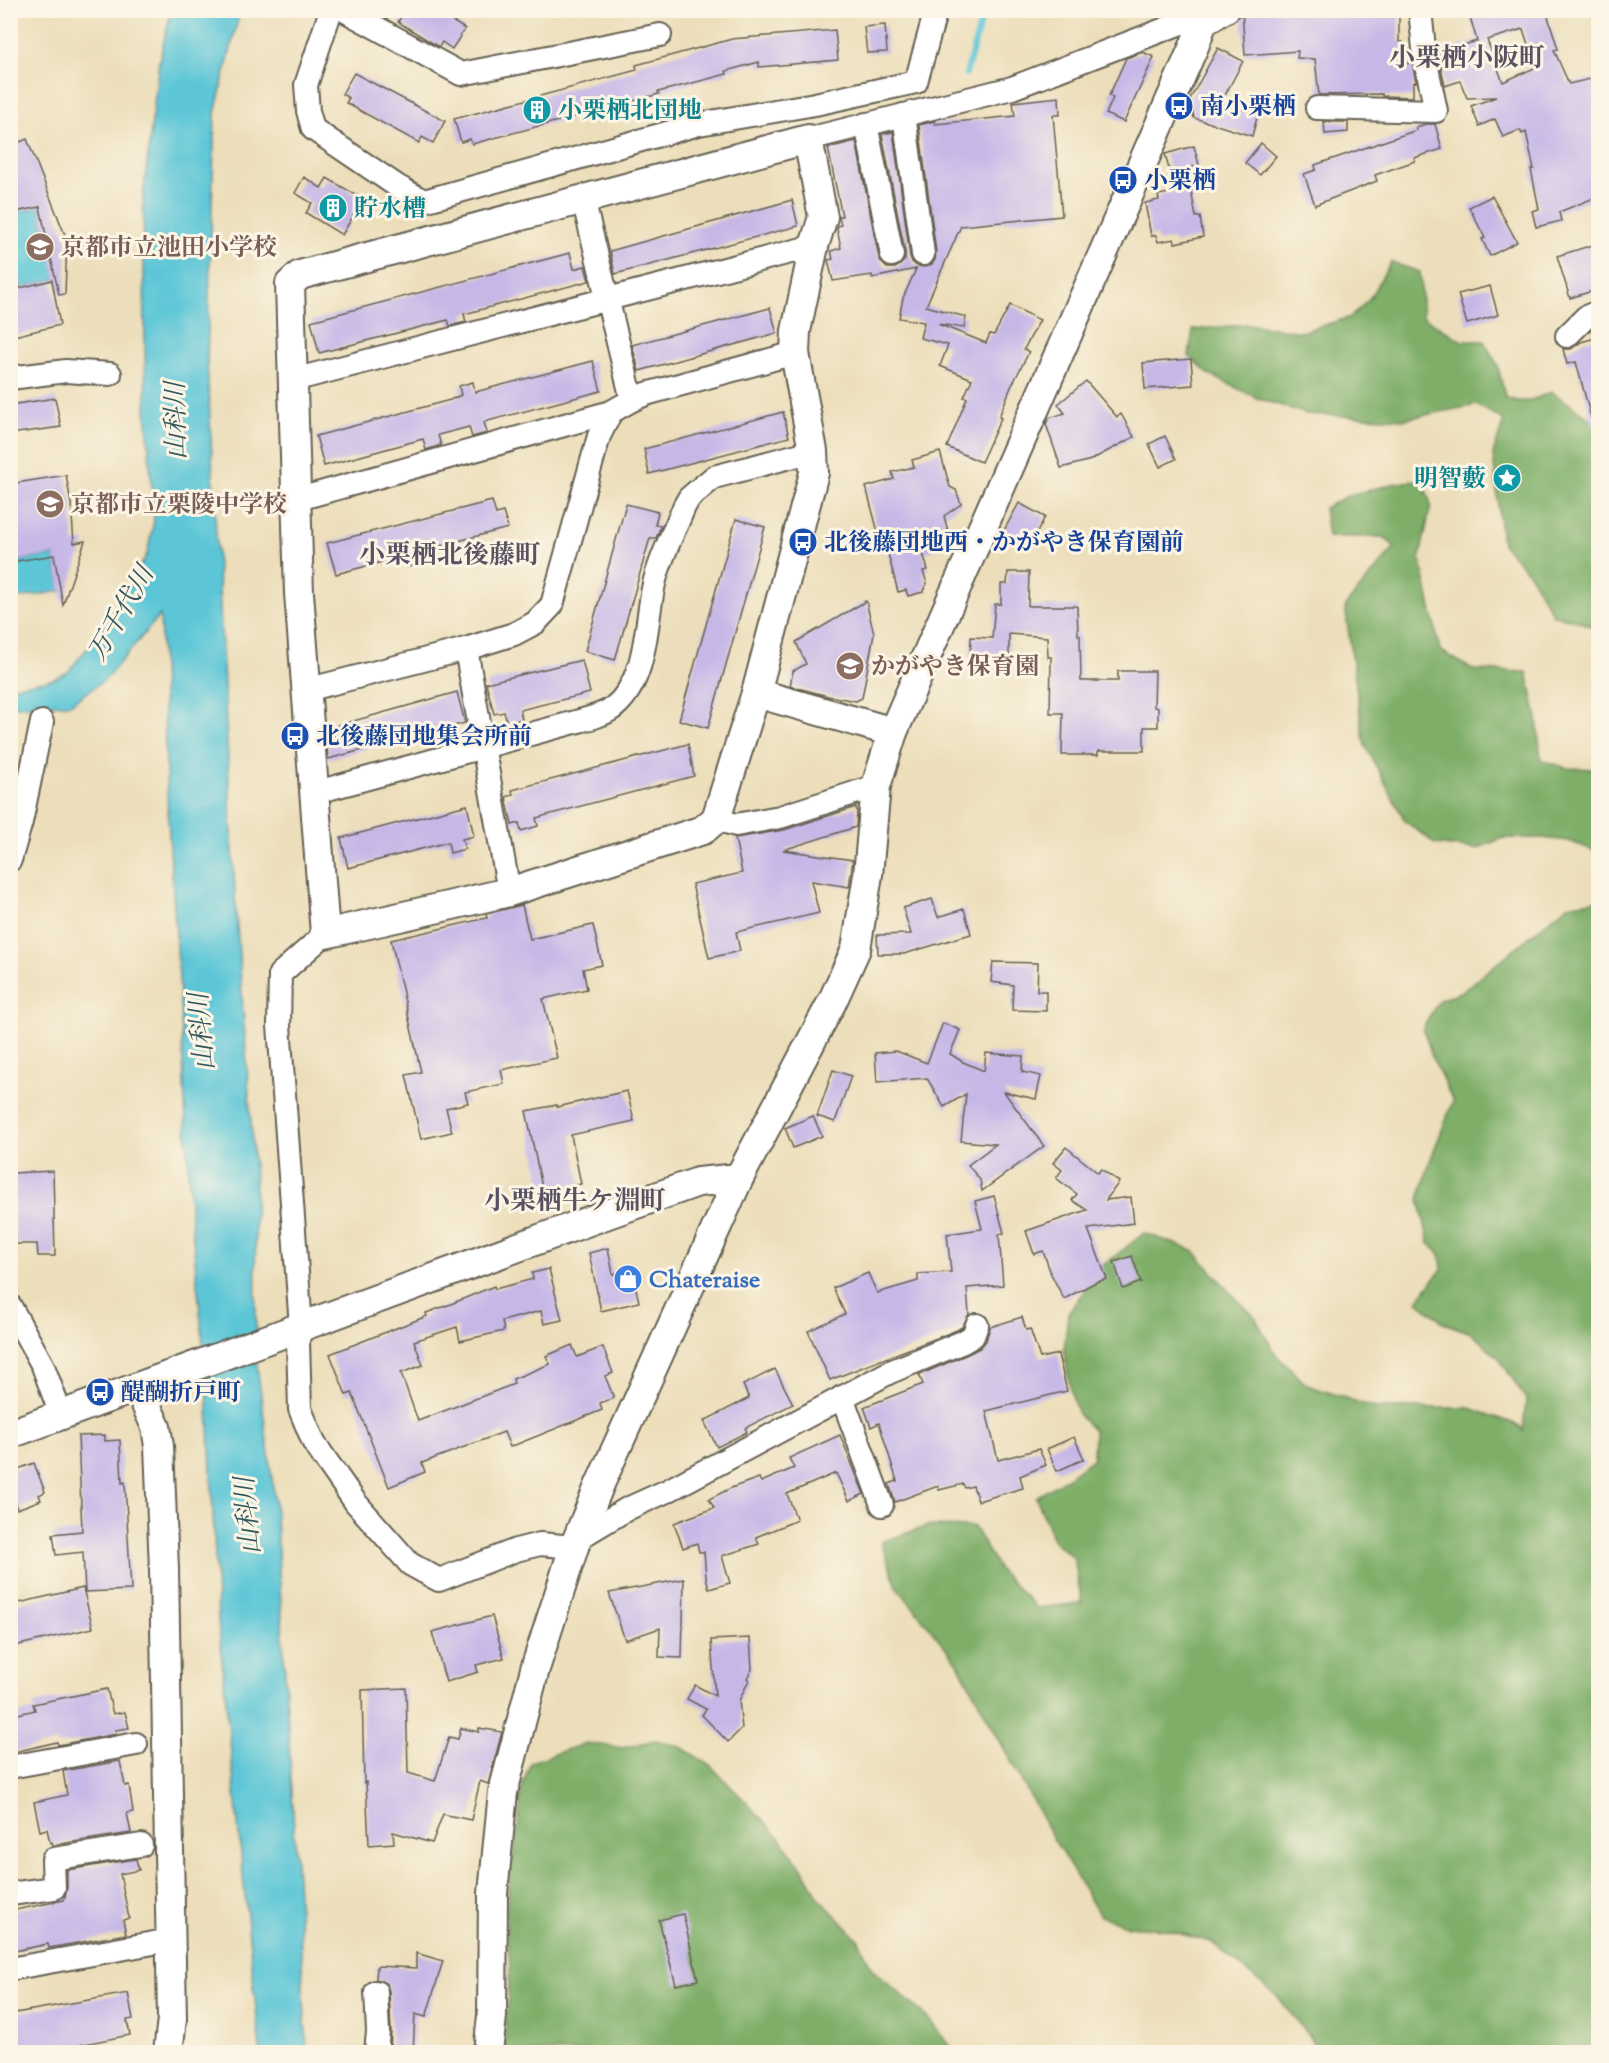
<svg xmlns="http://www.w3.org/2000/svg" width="1609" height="2063" viewBox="0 0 1609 2063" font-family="'Sorts Mill Goudy','Noto Serif JP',serif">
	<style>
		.forest { fill: #7eae68; stroke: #4d6542; stroke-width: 1.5 }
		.water { fill: #5cc6d7; stroke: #3c717a; stroke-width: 1.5 }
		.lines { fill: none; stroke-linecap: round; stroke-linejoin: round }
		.stream { stroke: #5cc6d7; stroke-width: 6 }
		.building { fill: #c6b7e7; fill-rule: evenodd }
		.minor-casing { stroke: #656053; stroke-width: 26 }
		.tertiary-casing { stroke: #656053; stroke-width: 32 }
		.minor { stroke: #fff; stroke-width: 22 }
		.tertiary { stroke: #fff; stroke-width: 28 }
		.labels { text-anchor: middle; stroke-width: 6; stroke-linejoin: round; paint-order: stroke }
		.transit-label { font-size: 24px; font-weight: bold; fill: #164399; stroke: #fcf5e5; text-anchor: start }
		.culture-label { font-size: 24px; font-weight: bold; fill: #0d838f; stroke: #fcf5e5; text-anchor: start }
		.education-label { font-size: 24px; font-weight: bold; fill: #785e54; stroke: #fcf5e5; text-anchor: start }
		.shop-label { font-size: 24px; font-weight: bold; fill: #366cbe; stroke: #fcf5e5; text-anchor: start }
		.neighbourhood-label { font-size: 26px; font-weight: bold; fill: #585263; stroke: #fcf5e5 }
		.water-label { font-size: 26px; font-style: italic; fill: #32585d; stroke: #fcf5e5 }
	</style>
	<rect width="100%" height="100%" fill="#fcf5e5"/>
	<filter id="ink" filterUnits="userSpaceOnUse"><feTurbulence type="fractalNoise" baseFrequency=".0167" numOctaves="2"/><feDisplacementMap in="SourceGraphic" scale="12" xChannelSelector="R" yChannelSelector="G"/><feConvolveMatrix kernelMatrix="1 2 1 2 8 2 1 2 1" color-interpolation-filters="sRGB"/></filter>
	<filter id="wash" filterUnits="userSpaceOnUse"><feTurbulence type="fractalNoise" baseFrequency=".008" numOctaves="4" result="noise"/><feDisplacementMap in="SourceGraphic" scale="24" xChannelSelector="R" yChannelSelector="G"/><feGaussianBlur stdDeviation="1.35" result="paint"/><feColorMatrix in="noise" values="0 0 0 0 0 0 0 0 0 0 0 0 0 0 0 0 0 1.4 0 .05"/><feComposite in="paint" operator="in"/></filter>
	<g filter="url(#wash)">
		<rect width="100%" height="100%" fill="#ecdeba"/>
		<!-- forest -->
		<g class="forest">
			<path d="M 1391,262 L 1420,272 L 1423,317 L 1462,341 L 1484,341 L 1498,366 L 1505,397 C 1522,406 1535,399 1552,392 L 1598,424 L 1598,630 L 1582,622 L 1553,615 L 1529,573 L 1502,544 L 1493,454 L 1504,420 L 1476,405 L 1405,419 L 1307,414 L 1257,398 L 1208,374 L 1189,356 L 1193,330 L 1249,324 L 1301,332 L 1351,317 L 1369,299 Z"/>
			<polygon points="1423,480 1431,505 1420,557 1440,650 1473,670 1527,672 1537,718 1541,760 1567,768 1598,769 1598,852 1569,841 1542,838 1503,838 1476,849 1435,844 1405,821 1364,743 1345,606 1395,547 1383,537 1328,537 1324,508 1349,495 1397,483"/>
			<polygon points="1598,900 1598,2052 1321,2052 1278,1997 1211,1942 1163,1929 1129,1926 1100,1916 1051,1835 957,1662 897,1587 881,1542 927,1526 974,1527 1000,1571 1037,1608 1082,1603 1074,1558 1054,1542 1036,1497 1066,1479 1093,1458 1094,1431 1078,1414 1071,1393 1064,1350 1068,1313 1101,1267 1144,1233 1193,1250 1229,1291 1255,1317 1276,1355 1307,1385 1375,1408 1470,1408 1518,1425 1523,1430 1526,1399 1498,1357 1471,1333 1444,1323 1417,1301 1442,1269 1440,1254 1429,1243 1419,1199 1430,1161 1453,1101 1432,1057 1423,1028 1439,1000 1463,991 1568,905"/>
			<polygon points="655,1740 681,1747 710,1765 746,1802 779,1837 805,1872 819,1898 858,1939 872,1969 928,2018 954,2052 504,2052 510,1967 506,1923 509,1875 517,1835 522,1786 531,1762 586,1743 623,1748"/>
		</g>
		<!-- water -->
		<g class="water">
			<polygon points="171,11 240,11 215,113 207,362 236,912 255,1178 256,1357 275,1501 307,2052 259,2052 260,2049 218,1620 207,1385 190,1208 179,977 168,819 160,615 106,679 70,704 11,706 10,687 54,679 68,672 101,631 132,582 147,554 154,521 146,408 143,198 159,62"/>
			<polygon points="40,207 56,279 20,288 11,245 10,213"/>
			<polygon points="54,555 61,591 11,599 11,562"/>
		</g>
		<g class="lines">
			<!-- stream -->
			<polyline class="stream" points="966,74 984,10"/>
		</g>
		<g id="blocks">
			<!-- building -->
			<g class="building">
				<polygon points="405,10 435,10 465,29 452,49 442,42 439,47 398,22"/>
				<polygon points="1242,10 1361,12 1361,14 1399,13 1399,42 1403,42 1403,65 1412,62 1416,82 1413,83 1413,97 1382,96 1382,94 1319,95 1315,59 1297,58 1298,51 1245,55"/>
				<path d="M 1468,10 L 1546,10 L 1558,49 L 1554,50 L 1569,84 L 1599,77 L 1599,196 L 1559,212 L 1561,221 L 1536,227 L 1532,211 L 1539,209 L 1531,169 L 1534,169 L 1526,132 L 1522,134 L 1520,130 L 1503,137 L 1495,119 L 1479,126 L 1471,106 L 1496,97 L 1467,98 L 1460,81 L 1445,86 L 1438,53 L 1477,41 ZM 1523,29 L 1533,60 L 1539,66 L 1503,82 L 1487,40 Z"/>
				<polygon points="885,25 887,52 867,53 864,27"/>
				<polygon points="835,30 838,60 759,67 759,62 726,71 727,74 658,92 659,94 472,144 470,139 461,142 454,119 637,70 636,65 732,39"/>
				<polygon points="1218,48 1243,61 1221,103 1258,114 1252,136 1194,118 1190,99"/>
				<polygon points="1143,52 1154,57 1124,122 1106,114 1113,98 1109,96 1126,58"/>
				<polygon points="354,73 445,121 433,143 422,137 419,143 346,103 349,98 342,94"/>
				<polygon points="1059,97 1060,115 1053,115 1062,216 961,226 926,306 966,317 964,328 938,324 986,343 990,334 994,335 1010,305 1040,320 1024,349 1029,352 1011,387 999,417 1001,418 981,462 947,447 967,398 964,397 972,379 940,366 948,345 920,338 924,322 899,318 903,298 916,269 872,278 872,275 833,281 828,260 833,259 831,251 841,248 837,229 838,226 841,225 839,216 842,216 828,148 856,141 879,258 882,263 887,268 895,268 900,265 905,260 905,252 882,134 893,132 910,256 912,262 917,266 925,267 932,264 935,260 936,252 919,125 935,121 935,124 1015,116 1013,102"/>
				<polygon points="1324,122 1348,122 1348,132 1325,134"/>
				<polygon points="1426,124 1435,124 1442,149 1414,158 1415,161 1375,175 1377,181 1315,205 1304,174 1316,170 1315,165 1417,130 1416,127"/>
				<polygon points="27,139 67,240 65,294 59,295 40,207 10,213 10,146"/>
				<polygon points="1261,143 1276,156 1260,175 1245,163"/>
				<polygon points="1194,146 1199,165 1187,169 1196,217 1200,217 1203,237 1175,243 1174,239 1158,242 1156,235 1151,236 1145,203 1159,200 1158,195 1175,192 1165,154"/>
				<polygon points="304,177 321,188 327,178 363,199 342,235 306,213 312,203 295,193"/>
				<polygon points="1492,196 1517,242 1490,256 1482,239 1485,238 1469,207"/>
				<polygon points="792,200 798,226 615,274 610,251"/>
				<polygon points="1599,243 1599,289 1570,298 1557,256"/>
				<polygon points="570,253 574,269 585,266 589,281 464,314 466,322 450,326 448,320 319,353 311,321"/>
				<polygon points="52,280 60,325 10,337 10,305 15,304 12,290"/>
				<polygon points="1490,286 1498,315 1467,324 1458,294"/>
				<polygon points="770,308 777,333 639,371 632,345"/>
				<polygon points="1599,337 1599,424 1593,425 1576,362 1567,364 1563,349 1571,349 1581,342"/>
				<polygon points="1191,359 1193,385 1145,389 1143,363"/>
				<polygon points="593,361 601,391 484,422 487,433 472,437 469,427 438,435 441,445 426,450 423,439 324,466 316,436 450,400 461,395 459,386 473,382 475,392"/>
				<polygon points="1086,381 1117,417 1121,414 1134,437 1091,460 1061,468 1046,424 1049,418 1065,413 1058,404"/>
				<polygon points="55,398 61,427 10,434 10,405"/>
				<polygon points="783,412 789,437 649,474 644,449"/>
				<polygon points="1165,436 1176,459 1160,467 1149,444"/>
				<polygon points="940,452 950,487 956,490 961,504 944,516 948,531 942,548 923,553 928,570 923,571 927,583 923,592 908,596 906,590 898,592 887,550 883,551 866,487 894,479 892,472 914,467 912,460"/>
				<polygon points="66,475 71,503 74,543 85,541 63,605 54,555 10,562 10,484"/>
				<polygon points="492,501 496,514 503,512 508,528 420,551 423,564 408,567 405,556 336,574 327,543"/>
				<polygon points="1019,503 1045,517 1029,548 1002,534"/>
				<polygon points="626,504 658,512 655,525 661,526 656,538 650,538 615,660 585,651"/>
				<polygon points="736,519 765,527 708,728 679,720"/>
				<polygon points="1008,572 1029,572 1028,606 1077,606 1078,635 1080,635 1081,681 1118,681 1118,671 1155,671 1154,707 1158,708 1158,727 1144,727 1144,751 1098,751 1098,755 1062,755 1063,713 1050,713 1051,657 1048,657 1047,637 1009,634 1009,660 970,659 971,637 992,638 995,604 1001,604 1001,584 1007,584"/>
				<polygon points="866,601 874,634 862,698 856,701 828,696 790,686 793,671 806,664 796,642"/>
				<polygon points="582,660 590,693 520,710 522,719 507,723 504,712 494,714 486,683"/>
				<polygon points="457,692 465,723 328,759 327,747 336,742 332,727"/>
				<polygon points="688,744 694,776 536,818 538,826 521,831 519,823 512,825 506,797 513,795 512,790"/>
				<polygon points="467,805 474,836 462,839 465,849 450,853 448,842 348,868 341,838"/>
				<polygon points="856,807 857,812 856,827 783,850 853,860 849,887 811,881 819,913 736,932 740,951 709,958 692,884 742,873 735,838 784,830"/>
				<polygon points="932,899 938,917 964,909 971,934 904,954 878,954 877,935 911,934 903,908"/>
				<polygon points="522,905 530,939 593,925 602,965 583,969 587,989 543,999 557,1058 501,1070 504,1084 465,1092 468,1103 446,1108 452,1132 421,1139 406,1075 421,1072 391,940 487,918 486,914"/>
				<polygon points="993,962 1038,963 1037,991 1046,991 1046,1011 1012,1010 1013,985 991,982"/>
				<polygon points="943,1023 960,1030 950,1054 963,1062 984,1071 986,1053 1023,1056 1022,1072 1041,1076 1036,1099 1004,1092 1044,1146 982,1191 980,1180 968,1165 996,1144 961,1141 966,1094 944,1107 927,1078 877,1082 875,1053 896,1051 927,1063"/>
				<polygon points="833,1070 851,1076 835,1122 817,1116"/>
				<polygon points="627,1091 634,1121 571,1135 581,1184 543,1192 526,1111 557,1105 557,1107"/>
				<polygon points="813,1116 822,1136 793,1148 785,1128"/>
				<polygon points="1066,1147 1098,1173 1101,1169 1119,1182 1106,1200 1131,1197 1134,1223 1088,1229 1107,1279 1096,1282 1064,1299 1051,1274 1043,1251 1034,1254 1026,1231 1087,1210 1072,1200 1077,1194 1056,1178 1062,1170 1053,1163"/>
				<polygon points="53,1171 55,1256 38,1256 37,1244 15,1244 12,1173"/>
				<polygon points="994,1196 1004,1233 999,1234 1003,1285 967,1288 969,1314 962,1327 957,1330 830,1380 808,1331 845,1314 833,1288 868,1273 877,1293 918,1281 918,1274 951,1272 947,1234 982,1229 975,1201"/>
				<polygon points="608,1248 613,1274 627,1271 628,1276 633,1275 639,1302 601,1311 589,1253"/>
				<polygon points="1132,1256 1141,1282 1123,1289 1114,1262"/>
				<polygon points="549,1269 562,1320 544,1324 541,1311 502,1321 504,1331 460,1341 457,1327 414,1341 423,1365 401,1373 418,1421 514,1384 513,1379 550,1364 546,1356 572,1345 577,1357 603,1347 613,1373 605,1376 614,1398 600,1403 602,1410 510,1447 504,1432 422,1463 425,1472 389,1487 352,1393 346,1395 330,1354 427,1316 426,1313 451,1304 494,1286 495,1289 533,1279 532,1273"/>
				<polygon points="1022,1317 1026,1330 1030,1329 1040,1358 1058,1354 1067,1391 986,1411 998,1460 1039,1449 1046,1465 1020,1476 1023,1488 978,1501 973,1486 965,1488 963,1484 939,1490 938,1486 895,1502 889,1484 897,1481 879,1423 871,1427 864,1407 923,1384 919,1375 968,1354 980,1348 986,1341 990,1327"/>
				<polygon points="775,1369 793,1404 745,1428 747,1432 717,1447 704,1421 749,1398 743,1385"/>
				<polygon points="105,1435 105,1441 120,1440 122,1483 125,1482 131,1590 85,1592 83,1552 56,1555 53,1534 82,1531 78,1436"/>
				<polygon points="840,1435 864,1494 849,1501 836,1473 787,1494 797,1520 756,1537 759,1544 722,1556 730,1583 709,1589 706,1577 704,1552 699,1552 697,1543 683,1548 674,1523 714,1508 709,1499 731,1488 759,1478 761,1482 794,1468 789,1458"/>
				<polygon points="1074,1437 1084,1459 1057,1471 1047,1449"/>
				<polygon points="34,1463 45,1492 39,1495 41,1500 17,1509 15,1503 10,1505 10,1472"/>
				<polygon points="684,1579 682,1658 659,1657 660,1628 625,1640 609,1593"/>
				<polygon points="83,1588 93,1628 10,1647 10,1605"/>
				<polygon points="492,1616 504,1658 476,1665 478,1672 446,1682 432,1632"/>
				<polygon points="750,1638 752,1669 747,1678 749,1680 739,1701 742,1728 728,1742 702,1715 706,1709 687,1699 695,1685 715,1696 711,1640"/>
				<polygon points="406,1688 408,1773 435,1781 449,1737 458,1739 461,1728 479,1732 479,1728 502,1732 488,1784 480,1781 471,1820 443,1814 432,1843 393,1832 394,1843 369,1845 366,1782 364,1783 362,1690"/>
				<polygon points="107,1689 113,1714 125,1712 129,1728 115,1730 116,1734 58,1745 57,1742 10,1753 10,1716 35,1710 33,1704"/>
				<polygon points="120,1761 125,1786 129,1785 133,1812 127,1813 131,1833 53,1845 52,1842 50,1843 47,1829 40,1831 34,1802 67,1795 63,1771"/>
				<polygon points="136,1859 139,1870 120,1874 129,1918 123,1920 126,1934 49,1948 48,1944 10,1952 10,1911 64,1900 67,1888 67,1870"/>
				<polygon points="683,1914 698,1980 676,1985 659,1920"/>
				<polygon points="416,1953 443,1961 426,2017 415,2014 413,2052 390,2052 391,2031 389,1991 387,1984 376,1979 377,1966 416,1968"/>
				<polygon points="128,1993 133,2019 127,2020 130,2035 44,2052 10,2052 10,2014"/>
			</g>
		</g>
	</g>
	<g filter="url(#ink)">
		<use href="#blocks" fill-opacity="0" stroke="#656053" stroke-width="1.5"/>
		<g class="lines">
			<!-- minor casing -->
			<g class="minor-casing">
				<g id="minor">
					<polyline points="331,10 306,85 308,111 313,129 397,186 424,201 699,124 815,104 916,82 936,10"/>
					<polyline points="344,10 461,74 660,35"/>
					<polyline points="1317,108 1436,111 1425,58 1420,10"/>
					<polyline points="904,115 923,254"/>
					<polyline points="866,124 892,255"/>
					<polyline points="808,139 1012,88 1186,21 1203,25 1228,10"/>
					<polyline points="583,199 632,400"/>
					<polyline points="1567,336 1586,317 1598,312"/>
					<polyline points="10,378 66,371 110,374"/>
					<polyline points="293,380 814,246"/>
					<polyline points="295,500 611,412 632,400 646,394 795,353"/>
					<polyline points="466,649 509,892"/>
					<polyline points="306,690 466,649 514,634 535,623 552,605 599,436 611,412"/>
					<path d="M 313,793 L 579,721 C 591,718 603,715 613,708 C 648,680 645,624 654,584 C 660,558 674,532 684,507 L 689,498 L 714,477 L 813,451"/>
					<polyline points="716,819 736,825 780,817 876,786"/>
					<polyline points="10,860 21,822 42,722"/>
					<polyline points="325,934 280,974 279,1025 301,1327 298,1341 300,1409 314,1443 356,1503 410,1564 439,1580 516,1550 540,1544 574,1547"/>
					<polyline points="10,1306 43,1366 61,1415"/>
					<polyline points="842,1397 882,1505"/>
					<polyline points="577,1539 627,1509 669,1490 890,1372 963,1342 973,1336 977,1325"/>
					<polyline points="10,1767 136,1744"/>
					<polyline points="10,1894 54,1888 53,1859 141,1845"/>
					<polyline points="10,1969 170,1940"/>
					<polyline points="376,1992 378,2032 376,2052"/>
				</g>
			</g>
			<!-- tertiary casing -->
			<g class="tertiary-casing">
				<g id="tertiary">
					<polygon points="808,139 823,217 814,246 796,331 795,353 813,451 814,473 756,693 716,819 703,830 509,892 325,934 299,593 290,284 300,275"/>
					<polyline points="756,693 893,732"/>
					<polyline points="138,1387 156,1427 159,1446 164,1569 172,2019 168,2052"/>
					<polyline points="10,1434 605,1215 698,1182 739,1178"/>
					<polyline points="488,2052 492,2016 493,1893 503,1792 535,1669 574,1547 600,1484 739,1178 832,1002 856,949 868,875 876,786 893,732 1195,44 1207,10"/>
				</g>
			</g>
			<!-- minor -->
			<use href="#minor" class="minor"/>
			<!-- tertiary -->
			<use href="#tertiary" class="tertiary"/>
		</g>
	</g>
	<!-- icons -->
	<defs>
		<g id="bus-disc" transform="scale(1.5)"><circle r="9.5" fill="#1a4fb4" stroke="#fcf5e5"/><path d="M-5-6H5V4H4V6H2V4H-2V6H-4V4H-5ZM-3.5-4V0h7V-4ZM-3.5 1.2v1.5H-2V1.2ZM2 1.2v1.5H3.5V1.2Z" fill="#fff"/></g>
		<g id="building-disc" transform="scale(1.5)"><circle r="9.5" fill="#0f9aa8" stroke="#fcf5e5"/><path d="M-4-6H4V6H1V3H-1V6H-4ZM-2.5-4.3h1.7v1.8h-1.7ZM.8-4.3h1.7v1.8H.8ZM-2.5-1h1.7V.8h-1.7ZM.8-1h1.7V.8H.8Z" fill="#fff"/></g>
		<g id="school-disc" transform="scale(1.5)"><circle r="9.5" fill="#8d6e63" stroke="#fcf5e5"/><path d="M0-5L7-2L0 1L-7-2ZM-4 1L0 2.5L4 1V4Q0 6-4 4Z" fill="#fff"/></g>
		<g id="sight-disc" transform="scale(1.5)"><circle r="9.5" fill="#0f9aa8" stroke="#fcf5e5"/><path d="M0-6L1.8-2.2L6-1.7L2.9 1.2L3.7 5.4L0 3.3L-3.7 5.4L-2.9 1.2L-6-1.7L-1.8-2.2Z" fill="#fff"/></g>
		<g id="shop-disc" transform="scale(1.5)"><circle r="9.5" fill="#3f7fe0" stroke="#fcf5e5"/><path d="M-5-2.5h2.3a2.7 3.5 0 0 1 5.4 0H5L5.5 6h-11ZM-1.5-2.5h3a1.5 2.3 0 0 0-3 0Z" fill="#fff"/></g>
	</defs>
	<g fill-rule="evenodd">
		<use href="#bus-disc" x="1179" y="106"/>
		<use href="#building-disc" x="537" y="110"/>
		<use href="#bus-disc" x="1123" y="180"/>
		<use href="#building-disc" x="333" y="208"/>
		<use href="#school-disc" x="40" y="247"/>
		<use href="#sight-disc" x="1507" y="478"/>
		<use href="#school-disc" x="50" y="504"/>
		<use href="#bus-disc" x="803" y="542"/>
		<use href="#school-disc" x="850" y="666"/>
		<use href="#bus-disc" x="295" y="736"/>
		<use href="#shop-disc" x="628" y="1279"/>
		<use href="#bus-disc" x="100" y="1392"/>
	</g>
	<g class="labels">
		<!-- transit labels -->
		<g class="transit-label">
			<text x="1200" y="114">南小栗栖</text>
			<text x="1144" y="188">小栗栖</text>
			<text x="824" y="550">北後藤団地西・かがやき保育園前</text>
			<text x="316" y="744">北後藤団地集会所前</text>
			<text x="121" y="1400">醍醐折戸町</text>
		</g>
		<!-- culture labels -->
		<g class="culture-label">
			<text x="558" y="118">小栗栖北団地</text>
			<text x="354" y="216">貯水槽</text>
			<text x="1486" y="486" text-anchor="end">明智藪</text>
		</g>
		<!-- education labels -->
		<g class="education-label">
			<text x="61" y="255">京都市立池田小学校</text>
			<text x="71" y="512">京都市立栗陵中学校</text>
			<text x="871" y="674">かがやき保育園</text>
		</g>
		<!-- shop labels -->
		<g class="shop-label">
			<text x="649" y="1287">Chateraise</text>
		</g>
		<!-- neighbourhood labels -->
		<g class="neighbourhood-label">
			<text x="1467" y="66">小栗栖小阪町</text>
			<text x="450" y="563">小栗栖北後藤町</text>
			<text x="575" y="1209">小栗栖牛ケ淵町</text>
		</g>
		<!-- water labels -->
		<g class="water-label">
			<text transform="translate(175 421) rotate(-91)" y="9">山科川</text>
			<text transform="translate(120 613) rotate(-60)" y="9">万千代川</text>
			<text transform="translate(201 1032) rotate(-95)" y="9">山科川</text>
			<text transform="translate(247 1516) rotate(-95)" y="9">山科川</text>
		</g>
	</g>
	<!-- margin -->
	<rect width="1609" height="2063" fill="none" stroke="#fcf5e5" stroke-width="36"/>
</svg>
